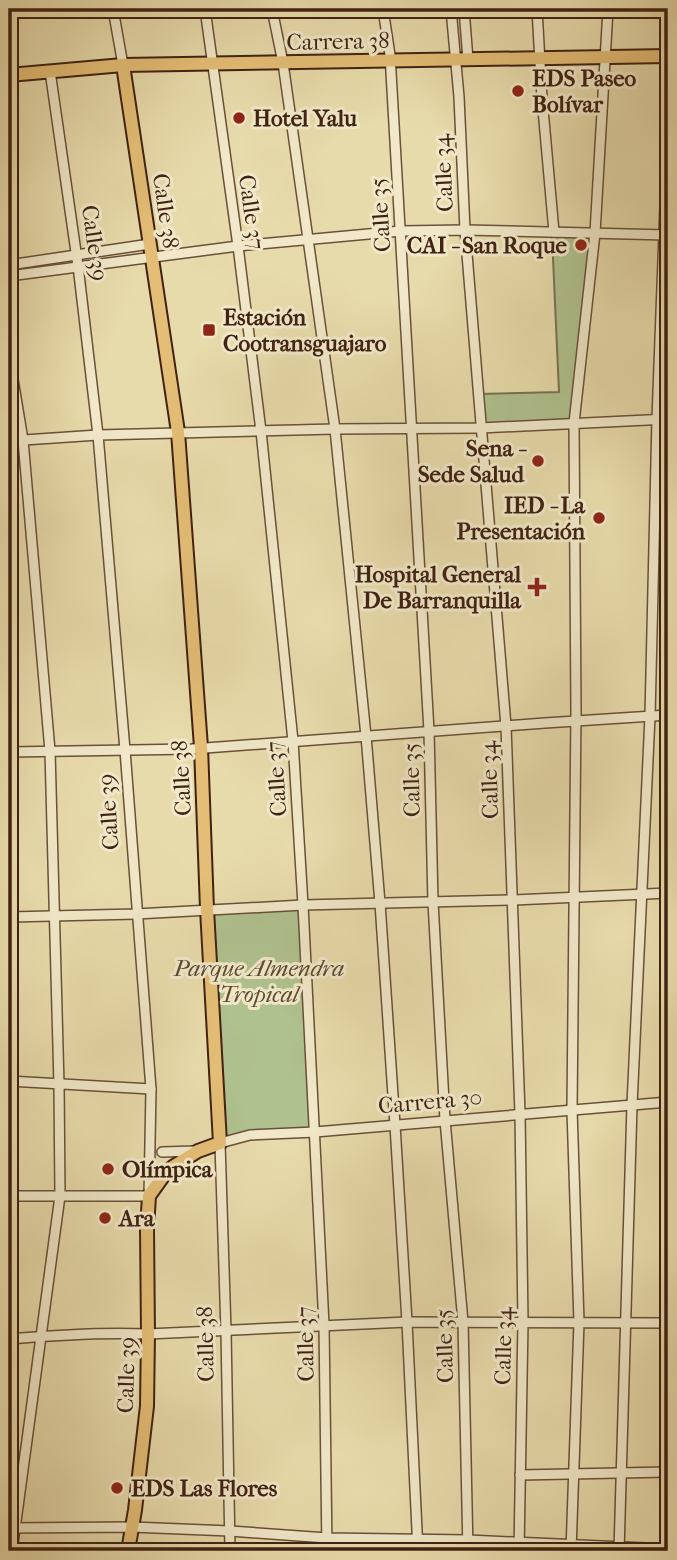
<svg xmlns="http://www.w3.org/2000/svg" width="677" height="1560" viewBox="0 0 677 1560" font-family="'IM FELL French Canon',serif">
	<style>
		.green { fill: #afc18e; stroke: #787250; stroke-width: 2 }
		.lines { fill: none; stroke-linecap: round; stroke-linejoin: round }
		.minor-casing { stroke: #6a5039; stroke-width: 12 }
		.major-casing { stroke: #402213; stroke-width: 16 }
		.minor { stroke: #f0e8c8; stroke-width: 9 }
		.major { stroke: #e4be76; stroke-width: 12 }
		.poi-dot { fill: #8f2418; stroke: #f0e8c8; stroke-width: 2.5 }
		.labels { text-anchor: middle; stroke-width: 6; stroke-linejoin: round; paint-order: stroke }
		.street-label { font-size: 23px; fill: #402213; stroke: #f0e8c8 }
		.poi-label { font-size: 23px; font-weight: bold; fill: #402213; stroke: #f0e8c8; text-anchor: start }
		.park-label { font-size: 23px; font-style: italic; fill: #5c4a32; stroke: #f0e8c8 }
	</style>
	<rect width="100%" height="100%" fill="#e8dbab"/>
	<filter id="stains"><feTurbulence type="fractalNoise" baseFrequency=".00286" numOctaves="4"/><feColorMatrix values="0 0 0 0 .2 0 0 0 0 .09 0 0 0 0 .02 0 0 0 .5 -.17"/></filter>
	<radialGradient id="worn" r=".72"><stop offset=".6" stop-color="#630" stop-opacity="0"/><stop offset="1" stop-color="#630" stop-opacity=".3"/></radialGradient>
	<!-- green -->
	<g class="green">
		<polygon points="552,236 591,237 574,423 481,428 479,394 559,392"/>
		<polygon points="303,905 315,1132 220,1143 207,909"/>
	</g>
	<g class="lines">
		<!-- minor casing -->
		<g class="minor-casing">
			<g id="minor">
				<polyline points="113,9 123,65"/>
				<polyline points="205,9 238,246 261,431 293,741 303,905 324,1325 327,1551"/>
				<polyline points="272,9 283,63 335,429 366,736 380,903 395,1125 407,1322 418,1551"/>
				<polyline points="383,9 390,55 429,731 433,902 445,1120 463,1322 468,1551"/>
				<polyline points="451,9 459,97 465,230 506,726 520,1114 523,1322 519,1551"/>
				<polyline points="464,9 468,60"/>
				<polyline points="537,9 542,98 554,232"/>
				<polyline points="9,265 150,244"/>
				<polyline points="9,276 238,246 401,231 465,230 668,235"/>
				<polyline points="9,355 23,440 50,751 59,1085 60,1196 12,1551"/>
				<polyline points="9,441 98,435 335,429 481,428 668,419"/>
				<polyline points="9,752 192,749 545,723 668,715"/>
				<polyline points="9,917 136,914 303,905 514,900 668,893"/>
				<polyline points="9,1081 151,1089"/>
				<polyline points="162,1152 196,1151"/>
				<polyline points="9,1196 149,1196 151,1089 125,750 98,435 78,266 50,71"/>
				<path d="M 9,1339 C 55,1335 102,1332 148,1334 L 407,1322 L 668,1323"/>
				<polyline points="520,1475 668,1472"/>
				<polyline points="9,1528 132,1527 230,1531 327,1538 468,1540 668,1549"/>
				<polyline points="230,1551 226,1331 220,1143 250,1135 315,1132 668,1102"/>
				<polyline points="571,1551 579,1322 572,1110 576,712 574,423 595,233 608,9"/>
				<polyline points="619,1551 632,1105 650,716 657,419 668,127"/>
			</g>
		</g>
		<!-- major casing -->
		<g class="major-casing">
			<g id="major">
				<polyline points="123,65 178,432 201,747 207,909 220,1143 198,1151 174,1166 164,1175 149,1196 147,1229 148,1334 147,1406 135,1510 128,1551"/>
				<polyline points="9,75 123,65 668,56"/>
			</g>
		</g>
		<!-- minor -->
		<use href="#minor" class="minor"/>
		<!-- major -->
		<use href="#major" class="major"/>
	</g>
	<!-- markers -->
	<g class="poi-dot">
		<circle cx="518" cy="91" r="7"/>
		<circle cx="239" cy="118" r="7"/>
		<circle cx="581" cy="245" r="7"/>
		<rect x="202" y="323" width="14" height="14" rx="3.5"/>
		<circle cx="538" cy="461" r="7"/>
		<circle cx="599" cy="518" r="7"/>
		<path d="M533.5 576.5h7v7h7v7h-7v7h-7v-7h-7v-7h7z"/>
		<circle cx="108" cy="1169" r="7"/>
		<circle cx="105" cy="1218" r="7"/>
		<circle cx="117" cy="1488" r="7"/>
	</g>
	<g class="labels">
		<!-- street labels -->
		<g class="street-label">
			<text transform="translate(338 41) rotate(-1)" y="8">Carrera 38</text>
			<text transform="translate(443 173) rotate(-93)" y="8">Calle 34</text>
			<text transform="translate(166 211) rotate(82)" y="8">Calle 38</text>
			<text transform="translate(252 212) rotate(82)" y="8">Calle 37</text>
			<text transform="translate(380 215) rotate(-94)" y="8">Calle 35</text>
			<text transform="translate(95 243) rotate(82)" y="8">Calle 39</text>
			<text transform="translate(181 778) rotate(-93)" y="8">Calle 38</text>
			<text transform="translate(276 779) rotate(-94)" y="8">Calle 37</text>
			<text transform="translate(411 780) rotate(-91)" y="8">Calle 35</text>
			<text transform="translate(489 780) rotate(-92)" y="8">Calle 34</text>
			<text transform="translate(108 812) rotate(-94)" y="8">Calle 39</text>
			<text transform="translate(430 1101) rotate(-5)" y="8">Carrera 30</text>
			<text transform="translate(205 1344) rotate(-91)" y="8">Calle 38</text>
			<text transform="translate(305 1344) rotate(-91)" y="8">Calle 37</text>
			<text transform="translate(444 1346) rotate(-92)" y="8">Calle 35</text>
			<text transform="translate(503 1346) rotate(-89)" y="8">Calle 34</text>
			<text transform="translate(126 1375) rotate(-88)" y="8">Calle 39</text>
		</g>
		<!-- poi labels -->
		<g class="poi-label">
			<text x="532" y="86">EDS Paseo<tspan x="532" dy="26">Bolívar</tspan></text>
			<text x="253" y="126">Hotel Yalu</text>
			<text x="567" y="253" text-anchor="end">CAI - San Roque</text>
			<text x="223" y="325">Estación<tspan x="223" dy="26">Cootransguajaro</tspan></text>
			<text x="524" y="456" text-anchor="end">Sena -<tspan x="524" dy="26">Sede Salud</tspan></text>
			<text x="585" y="513" text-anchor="end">IED - La<tspan x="585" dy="26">Presentación</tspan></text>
			<text x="521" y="582" text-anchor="end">Hospital General<tspan x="521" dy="26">De Barranquilla</tspan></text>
			<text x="122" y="1177">Olímpica</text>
			<text x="119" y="1226">Ara</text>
			<text x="131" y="1496">EDS Las Flores</text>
		</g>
		<!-- park labels -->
		<g class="park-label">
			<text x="259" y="976">Parque Almendra<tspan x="259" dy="26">Tropical</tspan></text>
		</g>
	</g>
	<!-- margin -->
	<rect width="677" height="1560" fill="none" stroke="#e8dbab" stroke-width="35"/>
	<rect x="10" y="10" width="656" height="1539" fill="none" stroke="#402213" stroke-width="3.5"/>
	<rect x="18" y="18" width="642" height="1525" fill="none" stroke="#402213" stroke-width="2"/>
	<rect width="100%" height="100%" filter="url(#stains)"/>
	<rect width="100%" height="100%" fill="url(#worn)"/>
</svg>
